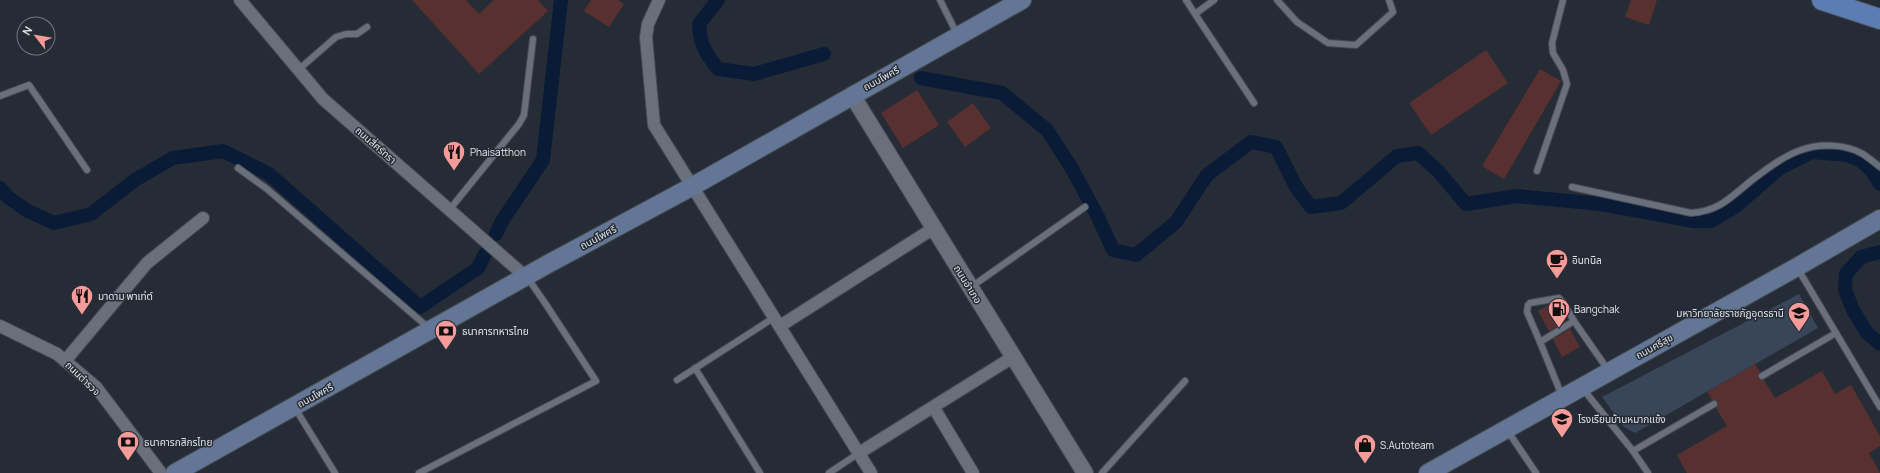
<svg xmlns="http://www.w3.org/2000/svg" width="1880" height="473" viewBox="0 0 1880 473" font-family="Manrope,'Noto Sans Thai',sans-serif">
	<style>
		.green { fill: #394559 }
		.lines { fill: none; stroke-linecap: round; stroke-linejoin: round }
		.canal { stroke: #0a1b37; stroke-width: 14 }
		.building { fill: #583030 }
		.service-casing { stroke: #454a52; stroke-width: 8 }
		.minor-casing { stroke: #454a52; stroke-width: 14 }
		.tertiary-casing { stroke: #454a52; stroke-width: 18 }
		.secondary-casing { stroke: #454a52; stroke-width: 20 }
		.primary-casing { stroke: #454a52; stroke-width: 22 }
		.service { stroke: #69707b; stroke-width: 6 }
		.minor { stroke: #69707b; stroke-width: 12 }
		.tertiary { stroke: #69707b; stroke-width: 16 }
		.secondary { stroke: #637696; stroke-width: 18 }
		.primary { stroke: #5c7db1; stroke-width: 20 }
		.labels { text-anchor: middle; stroke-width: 3; stroke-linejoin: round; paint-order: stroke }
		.street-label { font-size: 10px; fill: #e0e4ea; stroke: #262c35 }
		.poi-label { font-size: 10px; fill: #e0e4ea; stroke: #262c35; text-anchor: start }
	</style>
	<rect width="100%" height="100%" fill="#262c35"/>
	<!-- green -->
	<polygon class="green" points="1799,294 1818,328 1635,433 1624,427 1602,397"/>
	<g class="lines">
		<!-- canal -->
		<g class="canal">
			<path d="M 718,0 L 699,24 C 700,45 705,52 718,69 L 754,74 L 824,54"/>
			<polyline points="921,78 1002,93 1047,130 1071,167 1097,215 1113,250 1136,255 1176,222 1207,175 1251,142 1276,147 1296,187 1311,207 1341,203 1397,156 1418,153 1438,171 1466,204 1517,196 1601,204 1694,221 1711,221 1735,207 1780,168 1812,152 1848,155 1861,161 1871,170 1880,184"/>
			<polyline points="0,188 9,198 28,211 54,223 91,214 135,180 173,158 223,151 269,174 420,307 478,268 485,254"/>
			<polyline points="496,234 502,221 543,160 561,0"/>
			<polyline points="1880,252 1861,257 1846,274 1845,290 1853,310 1867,333 1880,344"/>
		</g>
	</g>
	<!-- building -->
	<g class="building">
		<polygon points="412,0 466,0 479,14 494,0 538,0 548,11 479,74"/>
		<polygon points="591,0 618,0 624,4 609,27 584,11"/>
		<polygon points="1631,0 1657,0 1649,25 1625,17"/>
		<polygon points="1486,50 1508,83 1431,135 1409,103"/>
		<polygon points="1540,69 1561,81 1504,179 1482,166"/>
		<polygon points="917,90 939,125 903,148 881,113"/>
		<polygon points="973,103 991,128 965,147 947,122"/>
		<polygon points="1557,303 1566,321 1549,331 1538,311 1550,304"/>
		<polygon points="1570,329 1580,347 1562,357 1553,339"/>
		<polygon points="1755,364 1760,372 1758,378 1760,380 1764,380 1775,398 1822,371 1835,394 1851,385 1880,436 1880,446 1869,453 1880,473 1687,473 1677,455 1727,426 1716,408 1718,402 1716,400 1712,400 1707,392"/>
	</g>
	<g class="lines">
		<!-- service casing -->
		<g class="service-casing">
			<g id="service">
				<polyline points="940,0 957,34"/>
				<polyline points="1186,0 1195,14 1214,0"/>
				<polyline points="1277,0 1297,22 1328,43 1356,45 1393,12 1389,0"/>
				<polyline points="1195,14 1254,103"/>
				<polyline points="298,70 336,37 346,34 357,34 367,27"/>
				<polyline points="0,96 29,85 87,170"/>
				<polyline points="238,168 267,189 430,329"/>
				<polyline points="1537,171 1567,84 1563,70 1553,53 1552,43 1563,0"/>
				<path d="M 1572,187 L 1691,213 C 1722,211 1733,194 1756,177 C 1769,167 1785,155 1801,150 C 1819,143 1846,144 1863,154 C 1869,158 1875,163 1880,167"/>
				<polyline points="450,209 519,124 524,115 533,39"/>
				<polyline points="1798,269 1880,407"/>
				<polyline points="971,287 1085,207"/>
				<polyline points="1540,342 1527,312 1528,305 1530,303 1559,298 1563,302 1574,321"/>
				<polyline points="695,368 760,473"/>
				<polyline points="1762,376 1836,333"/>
				<polyline points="677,380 775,317"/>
				<polyline points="1583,389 1633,451 1648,473"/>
				<polyline points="1562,396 1540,342 1574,321 1608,370"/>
				<polyline points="295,408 335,473"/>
				<polyline points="1507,430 1536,473"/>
				<polyline points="1633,451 1714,404"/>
				<polyline points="419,473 596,381 545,303 527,277"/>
				<polyline points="829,473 859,453"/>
				<polyline points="1102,473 1185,381"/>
			</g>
		</g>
		<!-- minor casing -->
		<g class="minor-casing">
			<g id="minor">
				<polyline points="240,0 323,99 526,277"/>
				<polyline points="659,0 648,24 646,37 654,125 871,473"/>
				<polyline points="0,326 57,354 96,387 161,473"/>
				<polyline points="780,326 934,228"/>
				<polyline points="65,361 147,263 203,218"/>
				<polyline points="934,408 973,473"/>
				<polyline points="859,453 1013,357"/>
			</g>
		</g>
		<!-- tertiary casing -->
		<g class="tertiary-casing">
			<polyline id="tertiary" points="852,95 1085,473"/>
		</g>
		<!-- secondary casing -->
		<g class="secondary-casing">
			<g id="secondary">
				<polyline points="175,473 548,264 693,186 1022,0"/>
				<polyline points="1428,473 1797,267 1880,219"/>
			</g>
		</g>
		<!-- primary casing -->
		<g class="primary-casing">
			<polyline id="primary" points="1822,0 1880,19"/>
		</g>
		<!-- service -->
		<use href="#service" class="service"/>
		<!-- minor -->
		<use href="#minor" class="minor"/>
		<!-- tertiary -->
		<use href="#tertiary" class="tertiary"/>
		<!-- secondary -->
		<use href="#secondary" class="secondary"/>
		<!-- primary -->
		<use href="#primary" class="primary"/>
	</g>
	<!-- icons -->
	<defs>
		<g id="restaurant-pin" transform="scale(1.15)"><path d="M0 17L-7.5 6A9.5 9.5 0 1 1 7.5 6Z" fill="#f59b9a" stroke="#262c35"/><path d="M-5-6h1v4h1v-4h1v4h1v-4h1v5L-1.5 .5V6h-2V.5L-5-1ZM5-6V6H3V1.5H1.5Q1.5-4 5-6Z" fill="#111"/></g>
		<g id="cafe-pin" transform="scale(1.15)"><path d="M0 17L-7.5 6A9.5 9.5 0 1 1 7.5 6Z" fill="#f59b9a" stroke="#262c35"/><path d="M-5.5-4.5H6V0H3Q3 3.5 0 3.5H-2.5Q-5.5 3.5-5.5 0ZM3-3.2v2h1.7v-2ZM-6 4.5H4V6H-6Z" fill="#111"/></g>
		<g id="fuel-pin" transform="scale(1.15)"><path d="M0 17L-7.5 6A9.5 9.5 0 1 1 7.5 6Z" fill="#f59b9a" stroke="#262c35"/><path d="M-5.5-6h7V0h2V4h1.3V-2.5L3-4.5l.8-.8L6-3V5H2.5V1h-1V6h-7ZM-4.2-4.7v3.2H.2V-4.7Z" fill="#111"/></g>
		<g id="university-pin" transform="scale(1.15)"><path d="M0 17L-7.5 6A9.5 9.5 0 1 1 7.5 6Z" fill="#f59b9a" stroke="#262c35"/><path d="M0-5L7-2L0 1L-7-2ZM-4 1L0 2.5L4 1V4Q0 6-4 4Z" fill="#111"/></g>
		<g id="bank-pin" transform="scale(1.15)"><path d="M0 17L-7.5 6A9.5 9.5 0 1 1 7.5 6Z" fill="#f59b9a" stroke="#262c35"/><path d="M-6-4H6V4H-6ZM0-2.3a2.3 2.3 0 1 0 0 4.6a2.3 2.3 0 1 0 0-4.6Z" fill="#111"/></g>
		<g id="school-pin" transform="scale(1.15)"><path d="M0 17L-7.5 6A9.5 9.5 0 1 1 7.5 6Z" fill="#f59b9a" stroke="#262c35"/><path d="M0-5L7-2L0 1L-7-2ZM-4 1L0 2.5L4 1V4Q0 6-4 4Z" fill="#111"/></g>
		<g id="shop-pin" transform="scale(1.15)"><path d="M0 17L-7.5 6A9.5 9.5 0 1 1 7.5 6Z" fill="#f59b9a" stroke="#262c35"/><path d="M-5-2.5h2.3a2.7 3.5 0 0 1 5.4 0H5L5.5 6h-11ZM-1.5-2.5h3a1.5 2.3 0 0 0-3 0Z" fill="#111"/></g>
	</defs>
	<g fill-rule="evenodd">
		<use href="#restaurant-pin" x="454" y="152"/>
		<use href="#cafe-pin" x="1557" y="260"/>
		<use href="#restaurant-pin" x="82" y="296"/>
		<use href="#fuel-pin" x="1559" y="309"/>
		<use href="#university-pin" x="1799" y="313"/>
		<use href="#bank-pin" x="446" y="331"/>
		<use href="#school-pin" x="1562" y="419"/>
		<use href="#bank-pin" x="128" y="442"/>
		<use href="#shop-pin" x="1365" y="445"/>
	</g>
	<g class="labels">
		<!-- street labels -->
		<g class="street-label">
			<text transform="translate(881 78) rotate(-29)" y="4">ถนนโพศรี</text>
			<text transform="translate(376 145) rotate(41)" y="4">ถนนสี่ศรัทรา</text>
			<text transform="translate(598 237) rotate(-28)" y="4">ถนนโพศรี</text>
			<text transform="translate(968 284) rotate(58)" y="4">ถนนอำเภอ</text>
			<text transform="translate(1654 346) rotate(-29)" y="4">ถนนศรีสุข</text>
			<text transform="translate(83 378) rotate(44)" y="4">ถนนตำรวจ</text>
			<text transform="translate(315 395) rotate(-29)" y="4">ถนนโพศรี</text>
		</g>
		<!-- poi labels -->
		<g class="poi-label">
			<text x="470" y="156">Phaisatthon</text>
			<text x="1572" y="264">อินทนิล</text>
			<text x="98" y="300">มาดาม พาเท่ต์</text>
			<text x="1574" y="313">Bangchak</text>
			<text x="1784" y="317" text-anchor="end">มหาวิทยาลัยราชภัฏอุดรธานี</text>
			<text x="462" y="335">ธนาคารทหารไทย</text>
			<text x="1578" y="423">โรงเรียนบ้านหมากแข้ง</text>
			<text x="144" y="446">ธนาคารกสิกรไทย</text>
			<text x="1380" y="449">S.Autoteam</text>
		</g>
	</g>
	<!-- north arrow -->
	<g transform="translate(36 36) rotate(301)"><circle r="19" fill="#262c35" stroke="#70767d"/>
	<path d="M0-3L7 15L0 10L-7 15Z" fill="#f59b9a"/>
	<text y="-6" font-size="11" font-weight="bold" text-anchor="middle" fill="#e0e4ea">N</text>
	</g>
</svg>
